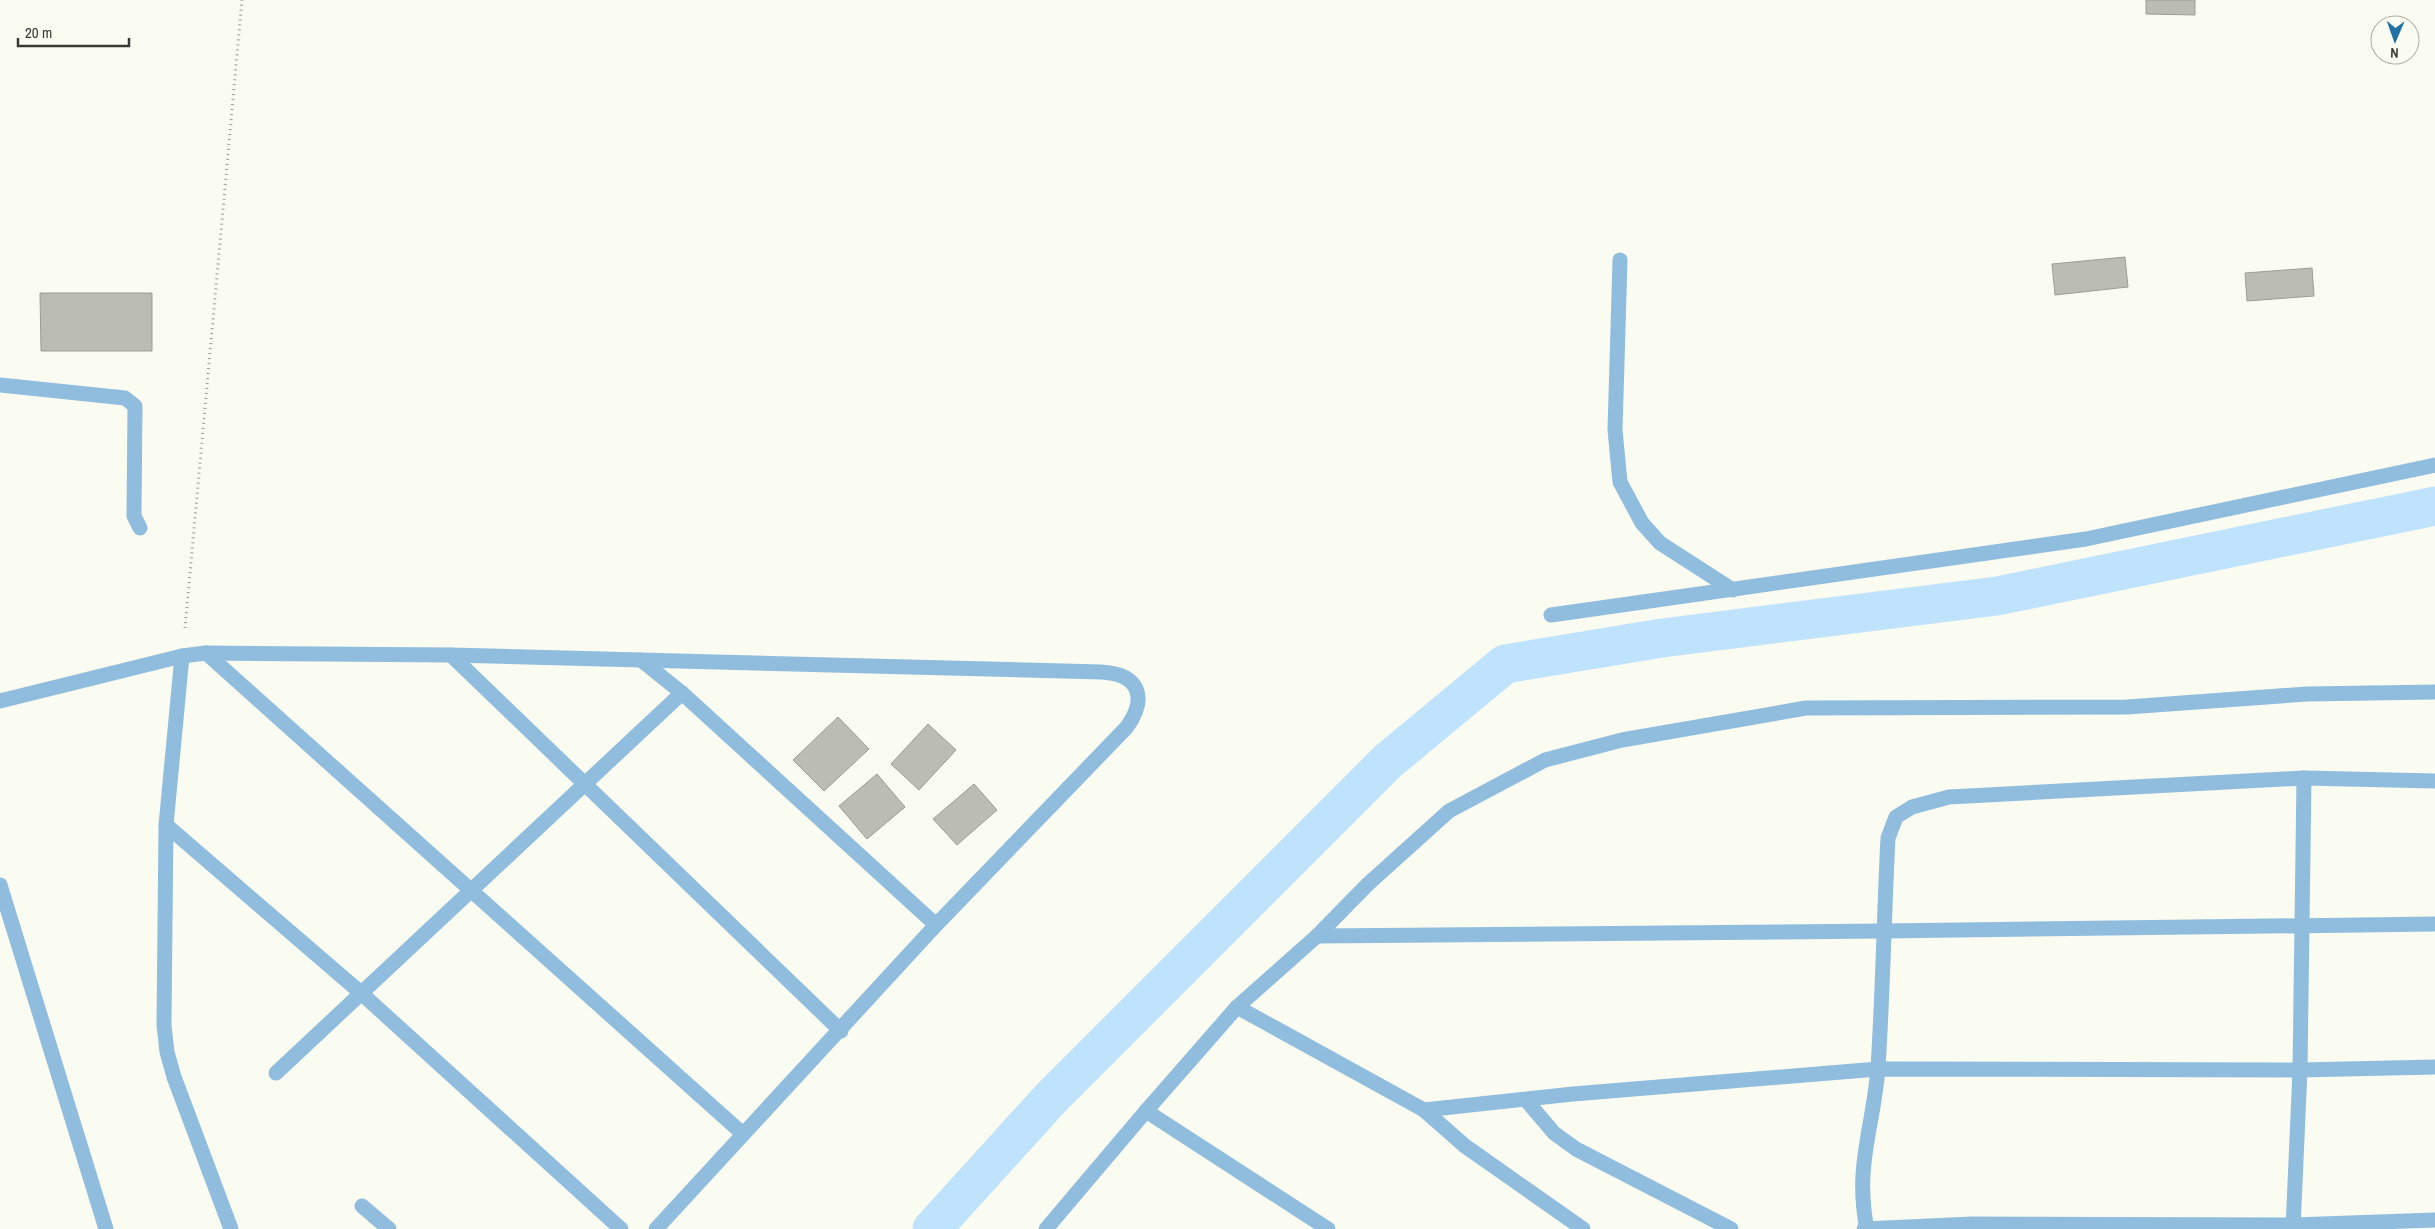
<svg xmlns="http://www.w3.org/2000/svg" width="2435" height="1229" viewBox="0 0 2435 1229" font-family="'Archivo Narrow',sans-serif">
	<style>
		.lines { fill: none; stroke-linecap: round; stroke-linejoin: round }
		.canal { stroke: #bfe2fd; stroke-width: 39 }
		.building { fill: #bbbcb2; stroke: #9c9d93 }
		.path { stroke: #999a92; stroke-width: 3; stroke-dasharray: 1 4; stroke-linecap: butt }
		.minor { stroke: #90bddd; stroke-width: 15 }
	</style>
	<rect width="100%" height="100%" fill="#fbfcf1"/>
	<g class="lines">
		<!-- canal -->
		<polyline class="canal" points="932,1229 1051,1098 1388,761 1505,664 1662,638 1997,596 2435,506"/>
	</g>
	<!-- building -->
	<g class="building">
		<polygon points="2146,0 2195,0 2195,15 2146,14"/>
		<polygon points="2125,257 2128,287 2055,295 2052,264"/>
		<polygon points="2312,268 2314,296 2247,301 2245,273"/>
		<polygon points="40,293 152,293 152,351 41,351"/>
		<polygon points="838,717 869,749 824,791 793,760"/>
		<polygon points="928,724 956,750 919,790 891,764"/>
		<polygon points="877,774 905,807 867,839 839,806"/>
		<polygon points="974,784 997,810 957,845 933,819"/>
	</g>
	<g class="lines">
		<!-- path -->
		<polyline class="path" points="185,628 242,0"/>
		<!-- minor -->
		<g class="minor">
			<polyline points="1620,260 1615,430 1620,482 1642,523 1660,543 1733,590"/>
			<polyline points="0,385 125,398 135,406 134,516 140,528"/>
			<polyline points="1551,615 2086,539 2435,465"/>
			<polyline points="206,653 743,1134"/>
			<polyline points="451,655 841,1031"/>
			<polyline points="182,656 166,825 164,1025 167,1052 174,1077 231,1229"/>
			<polyline points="641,660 682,693 936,925"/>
			<path d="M 0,701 L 182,656 L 206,653 L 451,655 L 1101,672 C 1139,674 1148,697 1127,727 L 936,925 L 656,1229"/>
			<polyline points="166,825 361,993 621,1229"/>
			<polyline points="0,885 106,1229"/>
			<polyline points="1317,936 1883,931 2435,924"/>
			<polyline points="1237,1007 1424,1110 1465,1146 1583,1229"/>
			<polyline points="276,1073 682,693"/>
			<polyline points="1526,1100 1554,1133 1576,1149 1731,1229"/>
			<polyline points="1424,1110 1573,1094 1878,1069 2300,1070 2435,1067"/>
			<polyline points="1146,1111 1328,1229"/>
			<polyline points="362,1206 389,1229"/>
			<polyline points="1046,1229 1146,1111 1237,1007 1317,936 1368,884 1449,811 1545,760 1622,740 1806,708 2127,707 2307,694 2435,692"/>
			<polyline points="1864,1229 1972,1224 2293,1225 2435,1220"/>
			<path d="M 1867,1229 C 1854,1166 1874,1126 1878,1067 C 1883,991 1884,914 1888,838 L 1896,817 L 1912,807 L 1949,797 L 2304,778 L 2435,781"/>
			<polyline points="2293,1229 2300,1070 2304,778"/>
		</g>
	</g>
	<!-- north arrow -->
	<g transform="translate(2395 40) rotate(182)"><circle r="24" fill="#fbfcf1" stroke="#adaea6"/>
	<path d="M0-4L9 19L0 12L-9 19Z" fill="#1f72a3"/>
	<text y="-8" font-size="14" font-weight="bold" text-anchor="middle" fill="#393a36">N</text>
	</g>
	<!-- scale -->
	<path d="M18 38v8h111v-8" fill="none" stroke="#393a36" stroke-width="2.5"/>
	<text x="25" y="38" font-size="15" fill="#393a36" stroke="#fbfcf1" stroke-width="4" paint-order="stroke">20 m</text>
</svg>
